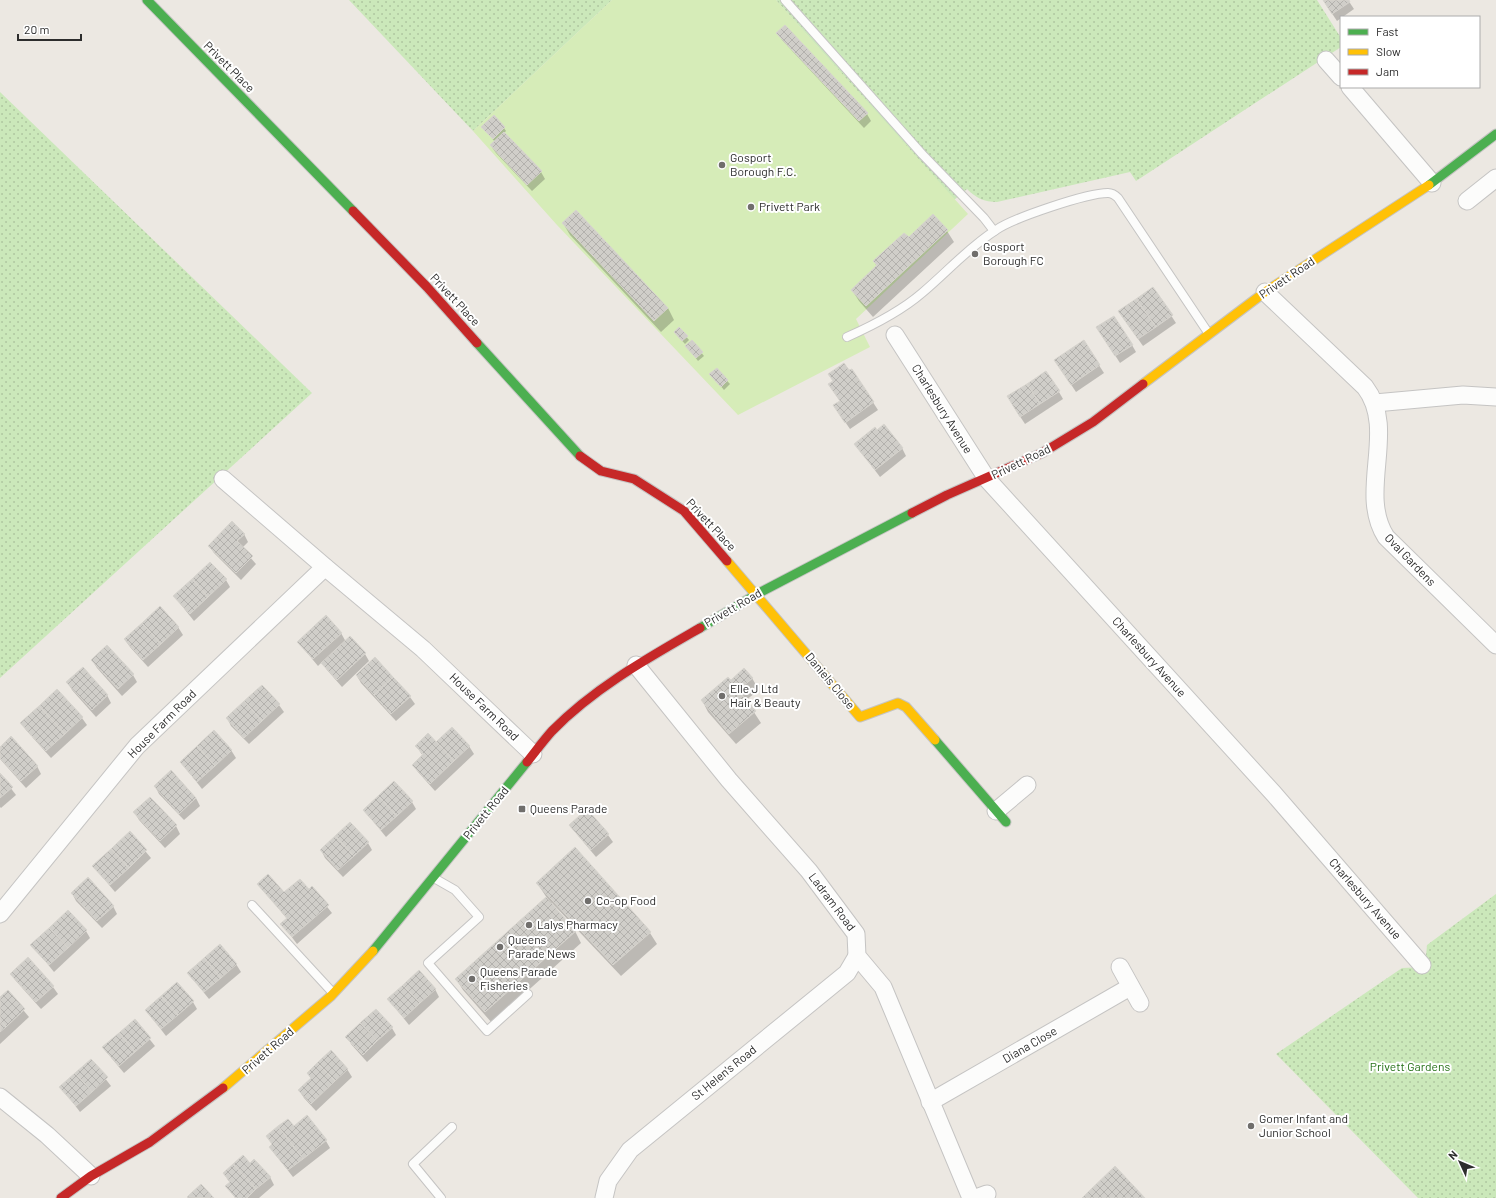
<svg xmlns="http://www.w3.org/2000/svg" width="1496" height="1198" viewBox="0 0 1496 1198" font-family="Barlow,sans-serif">
	<style>
		.grass { fill: url(#grass-dots) }
		.pitch { fill: #d6ecb8 }
		.shadow { fill: #0003 }
		.building { fill: url(#building-cross-hatch); stroke: #d7d4ce }
		.lines { fill: none; stroke-linecap: round; stroke-linejoin: round }
		.lane-casing { stroke: #c5c4c3; stroke-width: 10 }
		.street-casing { stroke: #c5c4c3; stroke-width: 19 }
		.fast-casing { stroke: #c5c4c3; stroke-width: 11 }
		.slow-casing { stroke: #c5c4c3; stroke-width: 11 }
		.jam-casing { stroke: #c5c4c3; stroke-width: 11 }
		.lane { stroke: #fcfcfb; stroke-width: 8 }
		.street { stroke: #fcfcfb; stroke-width: 17 }
		.fast { stroke: #4caf50; stroke-width: 9 }
		.slow { stroke: #ffc107; stroke-width: 9 }
		.jam { stroke: #c62828; stroke-width: 9 }
		.poi-dot { fill: #706e6c; stroke: #fff; stroke-width: 1.5 }
		.labels { text-anchor: middle; stroke-width: 4; stroke-linejoin: round; paint-order: stroke }
		.street-label { font-size: 12px; fill: #2d2d2d; stroke: #fff }
		.poi-label { font-size: 12px; fill: #2d2d2d; stroke: #fff; text-anchor: start }
		.park-label { font-size: 12px; fill: #257017; stroke: #fff }
	</style>
	<defs>
		<pattern id="grass-dots" width="8" height="8" patternUnits="userSpaceOnUse"><rect width="8" height="8" fill="#cbe8ba"/><path d="M2 2h.1M6 6h.1" fill="none" stroke="#afc7a0" stroke-width="1.8" stroke-linecap="round"/></pattern>
		<pattern id="building-cross-hatch" width="8" height="8" patternUnits="userSpaceOnUse"><rect width="8" height="8" fill="#d0cec9"/><path d="M0 0l8 8M0 8l8-8" fill="none" stroke="#b3b1ad"/></pattern>
	</defs>
	<rect width="100%" height="100%" fill="#ece8e2"/>
	<!-- grass -->
	<g class="grass">
		<polygon points="349,0 612,0 473,131"/>
		<path d="M 776,0 L 1317,0 L 1341,38 L 1341,47 L 1136,181 L 1130,172 L 997,202 C 984,202 976,198 967,189 L 954,200 Z"/>
		<polygon points="0,92 312,393 0,678"/>
		<polygon points="1496,894 1496,1198 1418,1198 1276,1054 1402,968 1425,967 1427,945"/>
	</g>
	<!-- pitch -->
	<polygon class="pitch" points="612,0 776,0 968,214 856,319 870,347 738,415 557,225 473,131"/>
	<!-- shadow -->
	<g class="shadow">
		<polygon points="1323,0 1348,0 1354,9 1337,21"/>
		<polygon points="778,33 867,114 871,121 864,128 782,40"/>
		<polygon points="504,128 506,131 504,133 541,172 545,179 532,191 496,153 491,146 495,142 485,130"/>
		<polygon points="563,223 668,308 674,320 661,332 570,235"/>
		<polygon points="947,231 954,242 873,317 859,301 852,290 877,267 874,261 908,239"/>
		<polygon points="1153,288 1176,323 1143,346 1124,319"/>
		<polygon points="679,328 689,340 685,344 677,335"/>
		<polygon points="1102,335 1132,345 1136,352 1120,363"/>
		<polygon points="692,341 704,356 698,361 689,349"/>
		<polygon points="1084,342 1104,373 1076,392 1060,368"/>
		<polygon points="716,369 730,384 724,390 713,377"/>
		<polygon points="852,370 878,410 850,429 839,413 840,401 834,382"/>
		<polygon points="1059,392 1063,399 1025,424 1012,404"/>
		<polygon points="877,431 902,448 906,456 880,477 855,444"/>
		<polygon points="244,534 248,542 242,548 256,564 241,580 214,553 209,546"/>
		<polygon points="226,580 230,587 194,621 174,596"/>
		<polygon points="178,627 183,635 148,667 130,647 125,640"/>
		<polygon points="341,633 346,642 365,654 369,661 342,687 327,670 322,662 318,666 298,642"/>
		<polygon points="375,659 410,697 415,704 396,721 361,683 357,676"/>
		<polygon points="92,660 133,675 137,682 122,696 97,668"/>
		<polygon points="752,678 759,690 746,700 761,723 736,744 708,712 702,700 731,681"/>
		<polygon points="68,683 107,695 111,703 96,717 72,690"/>
		<polygon points="262,686 279,705 284,712 249,744 231,726 227,718"/>
		<polygon points="82,718 87,725 51,758 26,730 22,723"/>
		<polygon points="436,743 469,746 474,754 435,791 418,772 413,765 423,756 416,746"/>
		<polygon points="0,748 37,766 41,774 26,788 0,759"/>
		<polygon points="231,750 236,758 202,789 181,762"/>
		<polygon points="171,772 196,798 200,806 184,820 159,794 155,786"/>
		<polygon points="0,774 16,795 1,808 0,807"/>
		<polygon points="412,802 416,809 386,837 364,810"/>
		<polygon points="587,811 608,835 613,842 596,857 570,826"/>
		<polygon points="135,813 176,826 180,834 165,848 139,820"/>
		<polygon points="130,833 151,858 115,892 93,866"/>
		<polygon points="368,843 372,850 343,877 325,858 321,850"/>
		<polygon points="575,849 650,933 657,944 621,976 552,903 551,904 575,931 581,943 492,1023 463,990 456,979 547,898 537,883"/>
		<polygon points="259,884 284,894 309,891 312,888 332,913 297,944 282,924 287,919"/>
		<polygon points="72,893 113,906 117,914 102,928 76,901"/>
		<polygon points="68,912 86,931 90,938 54,972 32,945"/>
		<polygon points="236,964 241,972 209,999 188,973"/>
		<polygon points="11,974 53,987 58,994 41,1009 16,981"/>
		<polygon points="435,989 439,997 409,1025 389,1000"/>
		<polygon points="8,992 29,1017 0,1044 0,999"/>
		<polygon points="193,1002 197,1009 166,1036 146,1010"/>
		<polygon points="376,1010 392,1028 396,1035 367,1062 351,1044 347,1037"/>
		<polygon points="135,1021 155,1046 124,1073 103,1048"/>
		<polygon points="91,1060 111,1086 80,1112 61,1087"/>
		<polygon points="347,1069 352,1077 316,1111 304,1098 299,1090 311,1079 308,1073"/>
		<polygon points="293,1128 326,1141 330,1148 293,1177 275,1154 270,1147 273,1145 267,1136"/>
		<polygon points="250,1164 270,1177 274,1185 259,1198 235,1198 227,1186 230,1183 224,1174"/>
		<polygon points="201,1185 213,1198 187,1198"/>
	</g>
	<!-- building -->
	<g class="building">
		<polygon points="1323,0 1349,0 1350,2 1332,14"/>
		<polygon points="785,25 868,113 859,121 776,33"/>
		<polygon points="494,115 505,127 493,139 481,127"/>
		<polygon points="504,132 542,171 527,185 490,145"/>
		<polygon points="576,210 668,308 654,321 562,223"/>
		<polygon points="933,214 948,230 866,306 851,290 877,265 873,261 904,233 909,237"/>
		<polygon points="1153,287 1173,315 1156,327 1136,299"/>
		<polygon points="1136,299 1156,327 1138,339 1118,311"/>
		<polygon points="1114,316 1133,345 1115,356 1096,327"/>
		<polygon points="679,327 688,336 682,341 674,332"/>
		<polygon points="692,340 703,352 696,358 685,346"/>
		<polygon points="1084,340 1100,365 1071,385 1054,360"/>
		<polygon points="844,363 849,370 852,369 874,402 845,423 833,405 840,401 828,384 833,381 828,374"/>
		<polygon points="717,368 728,380 721,387 709,374"/>
		<polygon points="1046,371 1060,391 1040,404 1027,384"/>
		<polygon points="1027,384 1040,404 1020,417 1007,396"/>
		<polygon points="884,424 903,448 875,470 854,444 875,427 877,430"/>
		<polygon points="232,521 245,534 237,541 253,556 236,573 208,546"/>
		<polygon points="210,562 227,579 208,597 192,579"/>
		<polygon points="192,579 208,597 190,614 173,596"/>
		<polygon points="160,606 179,627 161,644 142,623"/>
		<polygon points="326,615 342,633 313,659 297,642"/>
		<polygon points="142,623 161,644 143,660 124,639"/>
		<polygon points="350,636 366,653 337,680 321,663"/>
		<polygon points="107,645 134,674 118,689 91,660"/>
		<polygon points="375,657 393,677 374,695 356,675"/>
		<polygon points="83,667 108,695 92,710 66,682"/>
		<polygon points="744,668 753,678 738,690 756,711 729,734 701,700 728,677 731,680"/>
		<polygon points="393,677 411,696 391,714 374,695"/>
		<polygon points="262,685 280,704 262,721 244,701"/>
		<polygon points="57,689 83,717 65,734 39,706"/>
		<polygon points="244,701 262,721 244,738 226,718"/>
		<polygon points="39,706 65,734 46,751 20,723"/>
		<polygon points="452,727 470,746 454,761 436,742"/>
		<polygon points="214,730 232,750 215,766 197,746"/>
		<polygon points="428,733 454,761 430,784 412,765 423,754 415,746"/>
		<polygon points="11,736 38,766 21,781 0,758 0,747"/>
		<polygon points="197,746 215,766 197,782 180,762"/>
		<polygon points="171,770 196,798 179,814 154,786"/>
		<polygon points="0,773 13,787 0,798"/>
		<polygon points="394,781 413,801 397,816 378,796"/>
		<polygon points="378,796 397,816 381,830 363,810"/>
		<polygon points="150,797 177,825 160,841 133,812"/>
		<polygon points="587,809 609,834 591,850 569,825"/>
		<polygon points="350,822 369,842 354,856 335,836"/>
		<polygon points="130,831 147,850 129,868 111,849"/>
		<polygon points="335,836 354,856 338,870 320,850"/>
		<polygon points="575,847 651,932 613,965 536,883"/>
		<polygon points="111,849 129,868 110,885 92,866"/>
		<polygon points="268,874 284,892 300,879 309,889 312,886 329,905 292,937 280,924 287,918 257,884"/>
		<polygon points="88,877 114,906 97,921 71,893"/>
		<polygon points="546,897 576,931 485,1012 455,979"/>
		<polygon points="68,910 87,930 68,948 49,928"/>
		<polygon points="49,928 68,948 49,965 30,945"/>
		<polygon points="220,944 237,964 221,978 204,958"/>
		<polygon points="28,957 54,986 36,1002 10,974"/>
		<polygon points="204,958 221,978 204,992 187,973"/>
		<polygon points="419,970 436,989 420,1003 403,985"/>
		<polygon points="177,982 194,1001 178,1015 161,996"/>
		<polygon points="403,985 420,1003 404,1018 387,999"/>
		<polygon points="8,990 25,1009 6,1027 0,1020 0,997"/>
		<polygon points="161,996 178,1015 161,1029 145,1010"/>
		<polygon points="376,1009 393,1027 377,1041 360,1023"/>
		<polygon points="135,1019 151,1038 135,1052 119,1033"/>
		<polygon points="0,1020 6,1027 0,1032"/>
		<polygon points="360,1023 377,1041 363,1055 345,1037"/>
		<polygon points="119,1033 135,1052 119,1066 102,1047"/>
		<polygon points="331,1050 348,1069 335,1081 317,1063"/>
		<polygon points="91,1059 108,1077 92,1092 75,1073"/>
		<polygon points="317,1063 335,1081 311,1104 298,1090 311,1078 307,1073"/>
		<polygon points="75,1073 92,1092 76,1106 59,1087"/>
		<polygon points="307,1115 327,1140 303,1159 278,1126 288,1119 294,1126"/>
		<polygon points="278,1126 303,1159 288,1170 269,1147 272,1144 266,1136"/>
		<polygon points="243,1155 250,1163 254,1159 271,1177 256,1189 233,1164"/>
		<polygon points="233,1164 256,1189 247,1198 236,1198 225,1186 230,1182 223,1173"/>
		<polygon points="1115,1166 1145,1198 1082,1198"/>
		<polygon points="201,1184 214,1198 187,1197"/>
	</g>
	<g class="lines">
		<!-- lane casing -->
		<g class="lane-casing">
			<g id="lane">
				<polyline points="785,0 922,154 984,218 994,231"/>
				<path d="M 847,337 C 874,325 900,312 922,293 C 947,272 969,247 996,230 C 1013,218 1087,193 1108,193 C 1112,193 1115,195 1118,198 L 1209,334"/>
				<polyline points="434,878 455,890 479,917 428,963 487,1031 528,994"/>
				<polyline points="252,905 333,993"/>
				<polyline points="441,1198 413,1164 452,1127"/>
			</g>
		</g>
		<!-- street casing -->
		<g class="street-casing">
			<g id="street">
				<polyline points="1326,60 1341,77"/>
				<polyline points="1350,87 1432,183"/>
				<polyline points="1467,201 1496,178"/>
				<path d="M 1265,292 L 1365,387 C 1398,430 1357,492 1386,537 L 1496,645"/>
				<polyline points="895,335 987,479 1274,794 1422,965"/>
				<polyline points="1375,403 1463,395 1496,397"/>
				<polyline points="223,479 325,567 423,649 533,754"/>
				<polyline points="636,665 729,780 809,871 856,934 857,956 883,987 971,1198"/>
				<polyline points="996,811 1027,785"/>
				<polyline points="0,914 137,746 325,567"/>
				<polyline points="1120,967 1140,1003"/>
				<polyline points="0,1097 47,1135 91,1176"/>
				<polyline points="930,1102 1130,987"/>
				<polyline points="604,1198 608,1181 630,1150 847,973 857,956"/>
				<polyline points="976,1198 987,1194"/>
			</g>
		</g>
		<!-- fast casing -->
		<g class="fast-casing">
			<g id="fast">
				<polyline points="147,0 353,211"/>
				<polyline points="1429,185 1496,134"/>
				<polyline points="477,343 580,456"/>
				<polyline points="700,628 757,594 912,513"/>
				<polyline points="935,740 1006,822"/>
				<polyline points="373,951 527,762"/>
			</g>
		</g>
		<!-- slow casing -->
		<g class="slow-casing">
			<g id="slow">
				<polyline points="1143,384 1265,292 1429,185"/>
				<polyline points="727,561 860,717 898,703 906,707 935,740"/>
				<polyline points="223,1088 331,996 373,951"/>
			</g>
		</g>
		<!-- jam casing -->
		<g class="jam-casing">
			<g id="jam">
				<polyline points="353,211 427,287 477,343"/>
				<polyline points="580,456 601,471 634,479 684,511 727,561"/>
				<polyline points="912,513 947,495 1042,453 1093,422 1143,384"/>
				<path d="M 527,762 C 535,752 543,741 552,731 C 594,688 648,658 700,628"/>
				<polyline points="61,1198 91,1176 150,1142 223,1088"/>
			</g>
		</g>
		<!-- lane -->
		<use href="#lane" class="lane"/>
		<!-- street -->
		<use href="#street" class="street"/>
		<!-- fast -->
		<use href="#fast" class="fast"/>
		<!-- slow -->
		<use href="#slow" class="slow"/>
		<!-- jam -->
		<use href="#jam" class="jam"/>
	</g>
	<!-- markers -->
	<g class="poi-dot">
		<circle cx="722" cy="165" r="4"/>
		<circle cx="751" cy="207" r="4"/>
		<circle cx="975" cy="254" r="4"/>
		<circle cx="722" cy="696" r="4"/>
		<rect x="518" y="805" width="8" height="8" rx="2"/>
		<circle cx="588" cy="901" r="4"/>
		<circle cx="529" cy="925" r="4"/>
		<circle cx="500" cy="947" r="4"/>
		<circle cx="472" cy="979" r="4"/>
		<circle cx="1251" cy="1126" r="4"/>
	</g>
	<g class="labels">
		<!-- street labels -->
		<g class="street-label">
			<text transform="translate(229 67) rotate(45)" y="4">Privett Place</text>
			<text transform="translate(1287 278) rotate(-34)" y="4">Privett Road</text>
			<text transform="translate(455 300) rotate(47)" y="4">Privett Place</text>
			<text transform="translate(942 409) rotate(58)" y="4">Charlesbury Avenue</text>
			<text transform="translate(1021 462) rotate(-26)" y="4">Privett Road</text>
			<text transform="translate(711 525) rotate(47)" y="4">Privett Place</text>
			<text transform="translate(1410 560) rotate(46)" y="4">Oval Gardens</text>
			<text transform="translate(733 608) rotate(-30)" y="4">Privett Road</text>
			<text transform="translate(1149 657) rotate(48)" y="4">Charlesbury Avenue</text>
			<text transform="translate(830 681) rotate(50)" y="4">Daniels Close</text>
			<text transform="translate(484 707) rotate(44)" y="4">House Farm Road</text>
			<text transform="translate(162 724) rotate(-45)" y="4">House Farm Road</text>
			<text transform="translate(486 813) rotate(-51)" y="4">Privett Road</text>
			<text transform="translate(1365 899) rotate(49)" y="4">Charlesbury Avenue</text>
			<text transform="translate(832 902) rotate(53)" y="4">Ladram Road</text>
			<text transform="translate(1030 1045) rotate(-30)" y="4">Diana Close</text>
			<text transform="translate(268 1051) rotate(-41)" y="4">Privett Road</text>
			<text transform="translate(724 1073) rotate(-39)" y="4">St Helen's Road</text>
		</g>
		<!-- poi labels -->
		<g class="poi-label">
			<text x="730" y="162">Gosport<tspan x="730" dy="14">Borough F.C.</tspan></text>
			<text x="759" y="211">Privett Park</text>
			<text x="983" y="251">Gosport<tspan x="983" dy="14">Borough FC</tspan></text>
			<text x="730" y="693">Elle J Ltd<tspan x="730" dy="14">Hair &amp; Beauty</tspan></text>
			<text x="530" y="813">Queens Parade</text>
			<text x="596" y="905">Co-op Food</text>
			<text x="537" y="929">Lalys Pharmacy</text>
			<text x="508" y="944">Queens<tspan x="508" dy="14">Parade News</tspan></text>
			<text x="480" y="976">Queens Parade<tspan x="480" dy="14">Fisheries</tspan></text>
			<text x="1259" y="1123">Gomer Infant and<tspan x="1259" dy="14">Junior School</tspan></text>
		</g>
		<!-- park labels -->
		<g class="park-label">
			<text x="1410" y="1071">Privett Gardens</text>
		</g>
	</g>
	<!-- legend -->
	<rect x="1340" y="16" width="140" height="72" fill="#ffffff" stroke="#ababab"/>
	<rect x="1348" y="29" width="20" height="6" fill="#4caf50" stroke="#ababab"/>
	<text x="1376" y="36" font-size="12" fill="#2d2d2d">Fast</text>
	<rect x="1348" y="49" width="20" height="6" fill="#ffc107" stroke="#ababab"/>
	<text x="1376" y="56" font-size="12" fill="#2d2d2d">Slow</text>
	<rect x="1348" y="69" width="20" height="6" fill="#c62828" stroke="#ababab"/>
	<text x="1376" y="76" font-size="12" fill="#2d2d2d">Jam</text>
	<!-- north arrow -->
	<g transform="translate(1460 1162) rotate(314)" stroke="#ffffff" stroke-width="3" paint-order="stroke">
	<path d="M0-3L7 15L0 10L-7 15Z" fill="#2d2d2d"/>
	<text y="-6" font-size="11" font-weight="bold" text-anchor="middle" fill="#2d2d2d">N</text>
	</g>
	<!-- scale -->
	<path d="M18 34v6h63v-6" fill="none" stroke="#2d2d2d" stroke-width="2"/>
	<text x="24" y="34" font-size="12" fill="#2d2d2d" stroke="#ffffff" stroke-width="3" paint-order="stroke">20 m</text>
</svg>
